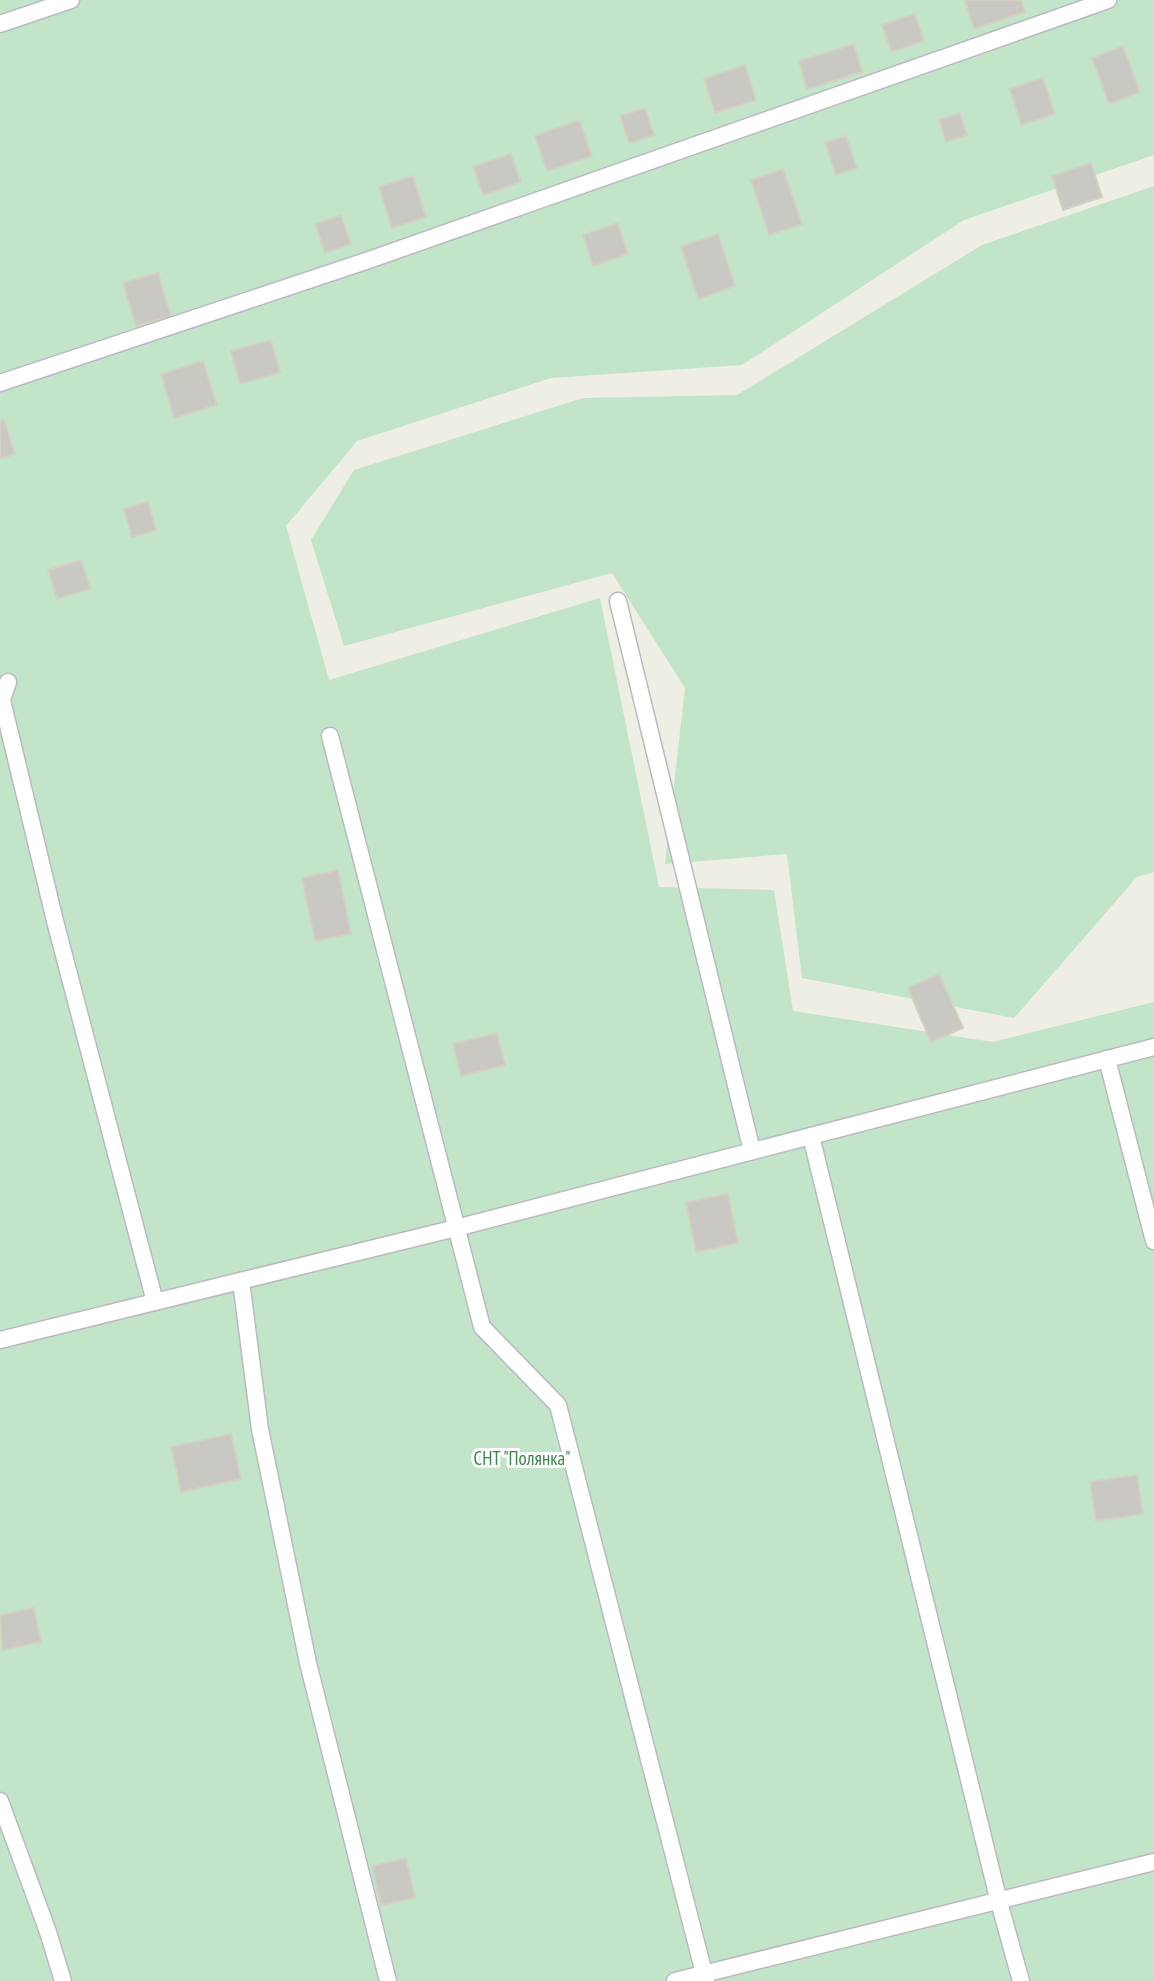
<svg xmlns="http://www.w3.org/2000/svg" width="1154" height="1981" viewBox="0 0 1154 1981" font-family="'PT Sans Narrow',sans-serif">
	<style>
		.green { fill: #c2e4c9 }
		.building { fill: #cac8c2; stroke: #d2d1c3; stroke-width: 2 }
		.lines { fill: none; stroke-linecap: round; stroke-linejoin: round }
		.service-casing { stroke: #b9bbc0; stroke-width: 19 }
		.service { stroke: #fff; stroke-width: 16 }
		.labels { text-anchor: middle; stroke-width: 6; stroke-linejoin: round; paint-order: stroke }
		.park-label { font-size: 19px; fill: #3b854d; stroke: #fff }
	</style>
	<rect width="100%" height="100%" fill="#eeeee4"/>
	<!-- green -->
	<g class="green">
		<polygon points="0,0 1154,0 1154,155 964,220 742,365 551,378 357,441 286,526 329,680 600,598 659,887 774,890 793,1011 993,1042 1154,1002 1154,1981 0,1981"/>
		<polygon points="1154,186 1154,872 1137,877 1014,1018 802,978 787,854 665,864 685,688 612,573 344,646 311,540 354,470 583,398 737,395 982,245"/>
	</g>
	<!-- building -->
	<g class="building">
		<polygon points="965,0 1021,0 1025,12 974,29"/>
		<polygon points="915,14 924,41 892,52 882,25"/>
		<polygon points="854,44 862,72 807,89 799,61"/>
		<polygon points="1123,46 1140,92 1109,104 1092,58"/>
		<polygon points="745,65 756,100 715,113 704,79"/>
		<polygon points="1043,78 1055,114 1021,125 1010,89"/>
		<polygon points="645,108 654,135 629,143 620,116"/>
		<polygon points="960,113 967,135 946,142 939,120"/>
		<polygon points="579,120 592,156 547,171 535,136"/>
		<polygon points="846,136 857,168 836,175 825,143"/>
		<polygon points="511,154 521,182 483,195 473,167"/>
		<polygon points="1091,163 1102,197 1063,210 1052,176"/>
		<polygon points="783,169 802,224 769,235 751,180"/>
		<polygon points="413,176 426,217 392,228 379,187"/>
		<polygon points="341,215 351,244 325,253 315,224"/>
		<polygon points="618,223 628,254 593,266 583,235"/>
		<polygon points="718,234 735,286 698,299 681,247"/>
		<polygon points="158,273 171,316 136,326 123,283"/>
		<polygon points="271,340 280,372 240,384 231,351"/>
		<polygon points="203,361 217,405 174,418 161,374"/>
		<polygon points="4,420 15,454 0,459 0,421"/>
		<polygon points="148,502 156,530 132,537 124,509"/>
		<polygon points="81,560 90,589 57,599 48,570"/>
		<polygon points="338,870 351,934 315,941 302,878"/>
		<polygon points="939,974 963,1028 931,1042 908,988"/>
		<polygon points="497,1033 505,1065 461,1076 453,1044"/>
		<polygon points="728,1194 738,1243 696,1252 686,1202"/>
		<polygon points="231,1434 241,1479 181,1492 171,1447"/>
		<polygon points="1137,1475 1143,1514 1096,1521 1090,1482"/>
		<polygon points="34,1608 41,1642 2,1650 0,1615"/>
		<polygon points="406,1858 415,1898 381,1905 372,1866"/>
	</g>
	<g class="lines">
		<!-- service casing -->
		<g class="service-casing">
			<g id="service">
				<polyline points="0,24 71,0"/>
				<polyline points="0,383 366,261 1108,0"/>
				<polyline points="618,601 752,1151"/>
				<polyline points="8,682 2,700 55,921 155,1302"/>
				<polyline points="330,736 482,1327 558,1405 706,1981"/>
				<polyline points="1107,1059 1154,1241"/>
				<polyline points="811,1136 999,1902 1021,1981"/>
				<polyline points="241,1281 260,1429 308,1663 388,1981"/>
				<polyline points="0,1340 456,1228 1154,1047"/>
				<polyline points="0,1801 48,1932 63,1981"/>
				<polyline points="675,1981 1154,1862"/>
			</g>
		</g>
		<!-- service -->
		<use href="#service" class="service"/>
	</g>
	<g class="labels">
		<!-- park labels -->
		<g class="park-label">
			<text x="522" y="1465">СНТ "Полянка"</text>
		</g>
	</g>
</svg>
